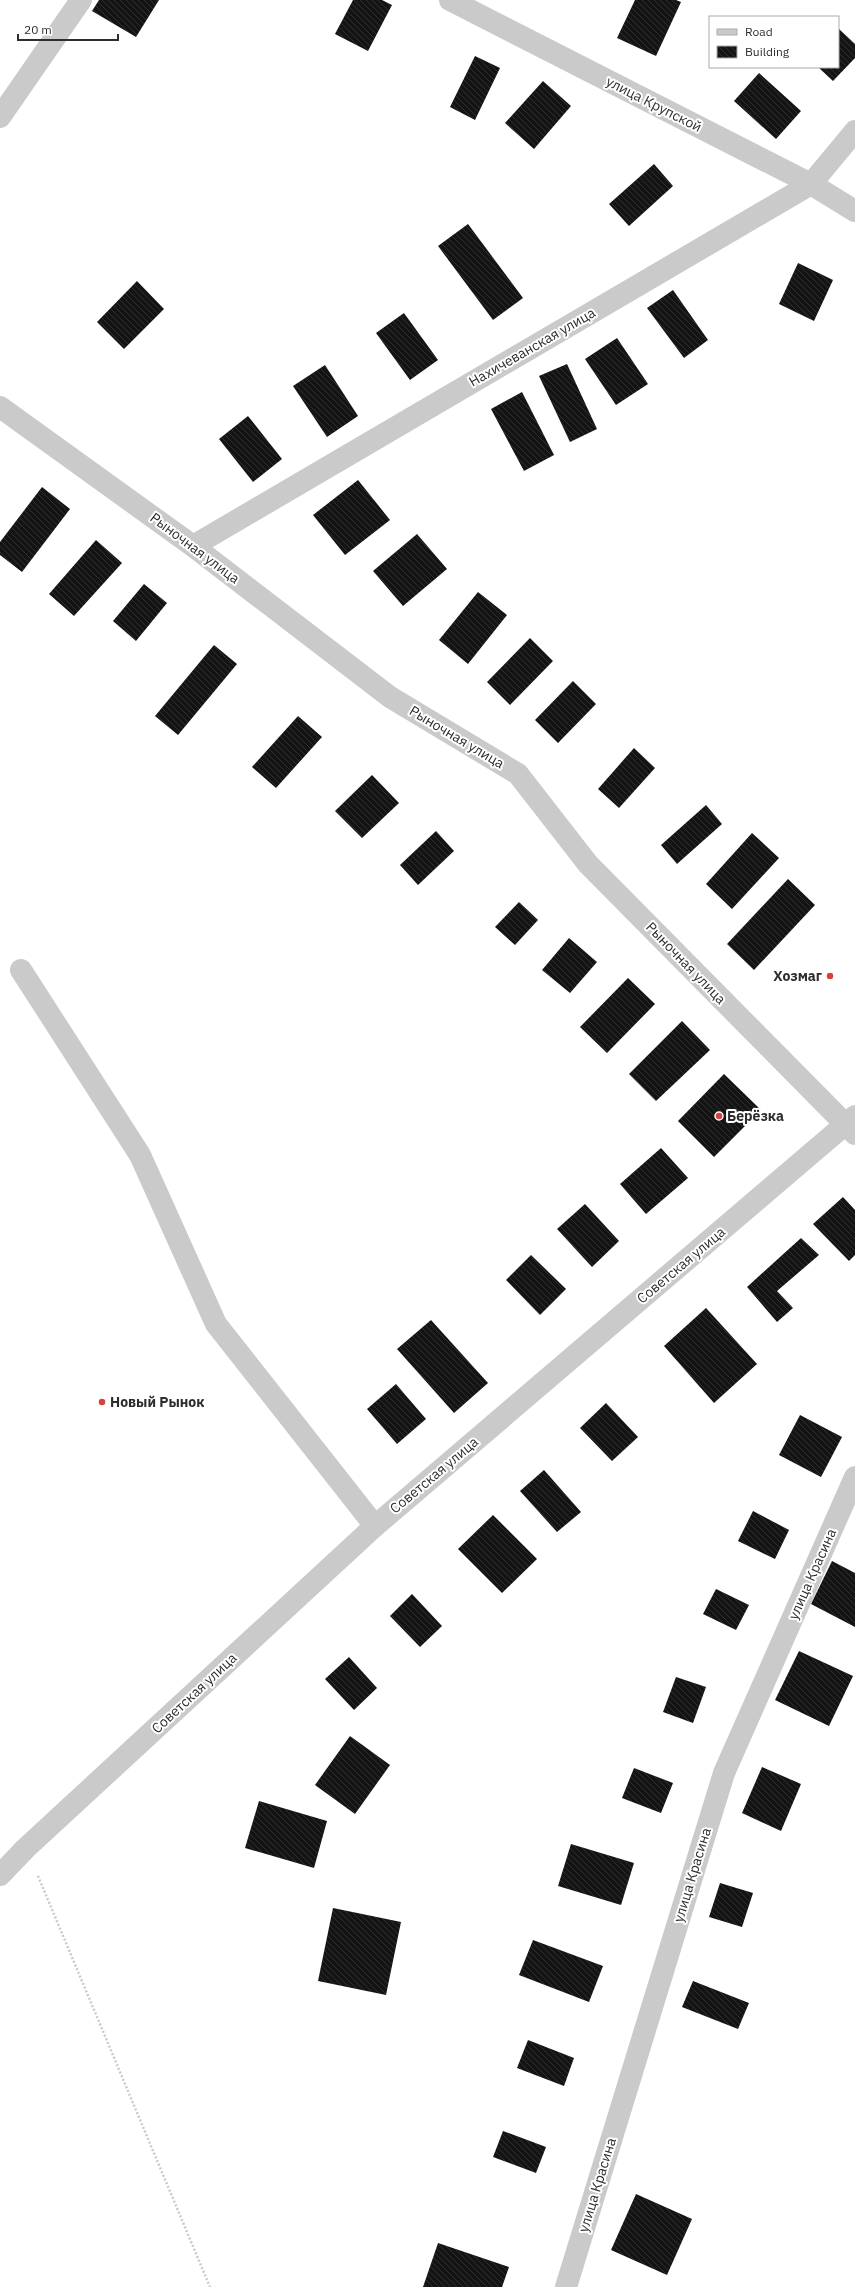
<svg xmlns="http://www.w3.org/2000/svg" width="855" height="2287" viewBox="0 0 855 2287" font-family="'IBM Plex Sans',sans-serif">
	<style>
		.building { fill: url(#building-back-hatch) }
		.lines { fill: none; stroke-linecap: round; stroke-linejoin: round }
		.path { stroke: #cacaca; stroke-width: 2.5; stroke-dasharray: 2 2; stroke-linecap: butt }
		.minor { stroke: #cacaca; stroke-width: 22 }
		.poi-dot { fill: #d7433c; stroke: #fff; stroke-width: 1.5 }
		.labels { text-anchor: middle; stroke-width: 4; stroke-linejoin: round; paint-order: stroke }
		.street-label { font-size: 14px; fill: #2d2d2d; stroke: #fff }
		.poi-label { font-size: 14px; font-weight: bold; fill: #2d2d2d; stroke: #fff; text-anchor: start }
	</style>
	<defs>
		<pattern id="building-back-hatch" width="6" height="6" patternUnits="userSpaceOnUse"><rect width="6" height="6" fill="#141414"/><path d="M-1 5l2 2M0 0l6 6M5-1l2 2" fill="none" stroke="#2e2e2e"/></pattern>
	</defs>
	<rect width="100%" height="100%" fill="#fff"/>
	<!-- building -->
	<g class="building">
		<polygon points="99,0 159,0 136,37 92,11"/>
		<polygon points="353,0 382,0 392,5 368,51 335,34"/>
		<polygon points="635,0 676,0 681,2 656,56 617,38"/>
		<polygon points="838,28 855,44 855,58 833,81 818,67 838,67"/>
		<polygon points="475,56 500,68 475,120 450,107"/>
		<polygon points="759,73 801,111 776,139 734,101"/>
		<polygon points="543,81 571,106 534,149 505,123"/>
		<polygon points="654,164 673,186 629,226 609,204"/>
		<polygon points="468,224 523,298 493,320 438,246"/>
		<polygon points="798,263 833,280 814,321 779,304"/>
		<polygon points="137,281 164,309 124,349 97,322"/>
		<polygon points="673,290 708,340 684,358 647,308"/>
		<polygon points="404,313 438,360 410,380 376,333"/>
		<polygon points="617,338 648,384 616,405 585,359"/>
		<polygon points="567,364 597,429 570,442 539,376"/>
		<polygon points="325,365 358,416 327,437 293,386"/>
		<polygon points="522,392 554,455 524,471 491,409"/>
		<polygon points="248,416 282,459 253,482 219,439"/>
		<polygon points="358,480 390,520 345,555 313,515"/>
		<polygon points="42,487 70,509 22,572 0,555 0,542"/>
		<polygon points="417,534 447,569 403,606 373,571"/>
		<polygon points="96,540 122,563 74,616 49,594"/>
		<polygon points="144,584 167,603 136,641 113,621"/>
		<polygon points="478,592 507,615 468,664 439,640"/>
		<polygon points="530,638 553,661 510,705 487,682"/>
		<polygon points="214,645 237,664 178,735 155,716"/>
		<polygon points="573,681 596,704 558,743 535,720"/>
		<polygon points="298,716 322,737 276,788 252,767"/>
		<polygon points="634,748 655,768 619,808 598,789"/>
		<polygon points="372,775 399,803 362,838 335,811"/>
		<polygon points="706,805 722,824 677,864 661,845"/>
		<polygon points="436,831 454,851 418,885 400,865"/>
		<polygon points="752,833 779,858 732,909 706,884"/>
		<polygon points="788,879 815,905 754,970 727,944"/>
		<polygon points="519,902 538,920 515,945 495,927"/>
		<polygon points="569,938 597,962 570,993 542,970"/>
		<polygon points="628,978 655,1004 607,1053 580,1027"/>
		<polygon points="682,1021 710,1050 656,1101 629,1074"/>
		<polygon points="724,1074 761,1110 714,1157 678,1121"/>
		<polygon points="661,1148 688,1178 646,1214 620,1184"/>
		<polygon points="843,1197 855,1210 855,1255 849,1261 813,1224"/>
		<polygon points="585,1204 619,1241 592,1267 557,1229"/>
		<polygon points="801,1238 819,1255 777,1291 793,1308 777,1322 747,1287"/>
		<polygon points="531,1255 566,1289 540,1315 506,1280"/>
		<polygon points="706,1308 757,1364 714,1403 664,1346"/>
		<polygon points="431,1320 488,1383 454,1413 397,1349"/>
		<polygon points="396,1384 426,1419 397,1444 367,1409"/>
		<polygon points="606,1403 638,1437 612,1461 580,1428"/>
		<polygon points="800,1415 842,1437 821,1477 779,1455"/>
		<polygon points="544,1470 581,1512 557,1532 520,1491"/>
		<polygon points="753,1511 789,1530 775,1559 738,1541"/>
		<polygon points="493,1515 537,1559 502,1593 458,1549"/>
		<polygon points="832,1561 855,1573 855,1627 811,1604"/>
		<polygon points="716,1589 749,1605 736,1630 703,1614"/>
		<polygon points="412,1594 442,1626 420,1647 390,1616"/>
		<polygon points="799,1651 853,1676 829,1726 775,1700"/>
		<polygon points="349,1657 377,1688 354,1710 325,1679"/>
		<polygon points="676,1677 706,1687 693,1723 663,1712"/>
		<polygon points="350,1736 390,1765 355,1814 315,1785"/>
		<polygon points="762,1767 801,1784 781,1831 742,1813"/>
		<polygon points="634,1768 673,1783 661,1813 622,1798"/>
		<polygon points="259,1801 327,1821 314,1868 245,1848"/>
		<polygon points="571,1844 634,1863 621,1905 558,1886"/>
		<polygon points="720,1883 753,1893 742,1927 709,1917"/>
		<polygon points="333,1908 401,1922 386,1995 318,1981"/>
		<polygon points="533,1940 603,1966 589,2002 519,1975"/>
		<polygon points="693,1981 749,2003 738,2029 682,2007"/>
		<polygon points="528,2040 574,2058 564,2086 517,2068"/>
		<polygon points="503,2131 546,2147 536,2173 493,2157"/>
		<polygon points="636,2194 692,2219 667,2275 611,2250"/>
		<polygon points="438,2243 509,2267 502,2287 423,2287"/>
	</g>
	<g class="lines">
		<!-- path -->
		<polyline class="path" points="38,1876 210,2287"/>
		<!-- minor -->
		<g class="minor">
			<polyline points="450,0 811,184 855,211"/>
			<polyline points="0,117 81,0"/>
			<polyline points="0,407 193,546 390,697 518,774 588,864 855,1134"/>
			<polyline points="193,546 811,184 855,131"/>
			<polyline points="21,970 140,1155 216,1324 375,1526"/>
			<polyline points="0,1875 26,1848 375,1526 855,1116"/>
			<polyline points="566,2287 724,1773 855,1477"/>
		</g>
	</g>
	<!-- markers -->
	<g class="poi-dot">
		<circle cx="830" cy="976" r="4"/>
		<circle cx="719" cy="1116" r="4"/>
		<circle cx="102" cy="1402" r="4"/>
	</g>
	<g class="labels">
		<!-- street labels -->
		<g class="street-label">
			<text transform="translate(654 104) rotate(27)" y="5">улица Крупской</text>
			<text transform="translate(532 347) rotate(-30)" y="5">Нахичеванская улица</text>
			<text transform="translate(195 548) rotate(37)" y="5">Рыночная улица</text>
			<text transform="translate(457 737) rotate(31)" y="5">Рыночная улица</text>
			<text transform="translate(686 963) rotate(46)" y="5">Рыночная улица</text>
			<text transform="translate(681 1265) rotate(-40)" y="5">Советская улица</text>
			<text transform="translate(434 1475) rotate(-40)" y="5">Советская улица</text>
			<text transform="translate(812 1574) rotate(-66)" y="5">улица Красина</text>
			<text transform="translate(194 1693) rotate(-43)" y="5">Советская улица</text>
			<text transform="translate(692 1875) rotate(-73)" y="5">улица Красина</text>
			<text transform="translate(597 2185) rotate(-73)" y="5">улица Красина</text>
		</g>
		<!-- poi labels -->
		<g class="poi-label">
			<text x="822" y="981" text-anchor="end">Хозмаг</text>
			<text x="727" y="1121">Берёзка</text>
			<text x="110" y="1407">Новый Рынок</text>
		</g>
	</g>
	<!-- legend -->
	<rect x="709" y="16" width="130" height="52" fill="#ffffff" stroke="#ababab"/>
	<rect x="717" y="29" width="20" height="6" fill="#cacaca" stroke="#ababab"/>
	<text x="745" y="36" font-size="12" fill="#2d2d2d">Road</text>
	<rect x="717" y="46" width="20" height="12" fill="url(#building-back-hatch)" stroke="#ababab"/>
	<text x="745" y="56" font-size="12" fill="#2d2d2d">Building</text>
	<!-- scale -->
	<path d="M18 34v6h100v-6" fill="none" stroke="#2d2d2d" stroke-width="2"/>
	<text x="24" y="34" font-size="12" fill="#2d2d2d" stroke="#ffffff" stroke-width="3" paint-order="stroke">20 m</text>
</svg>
